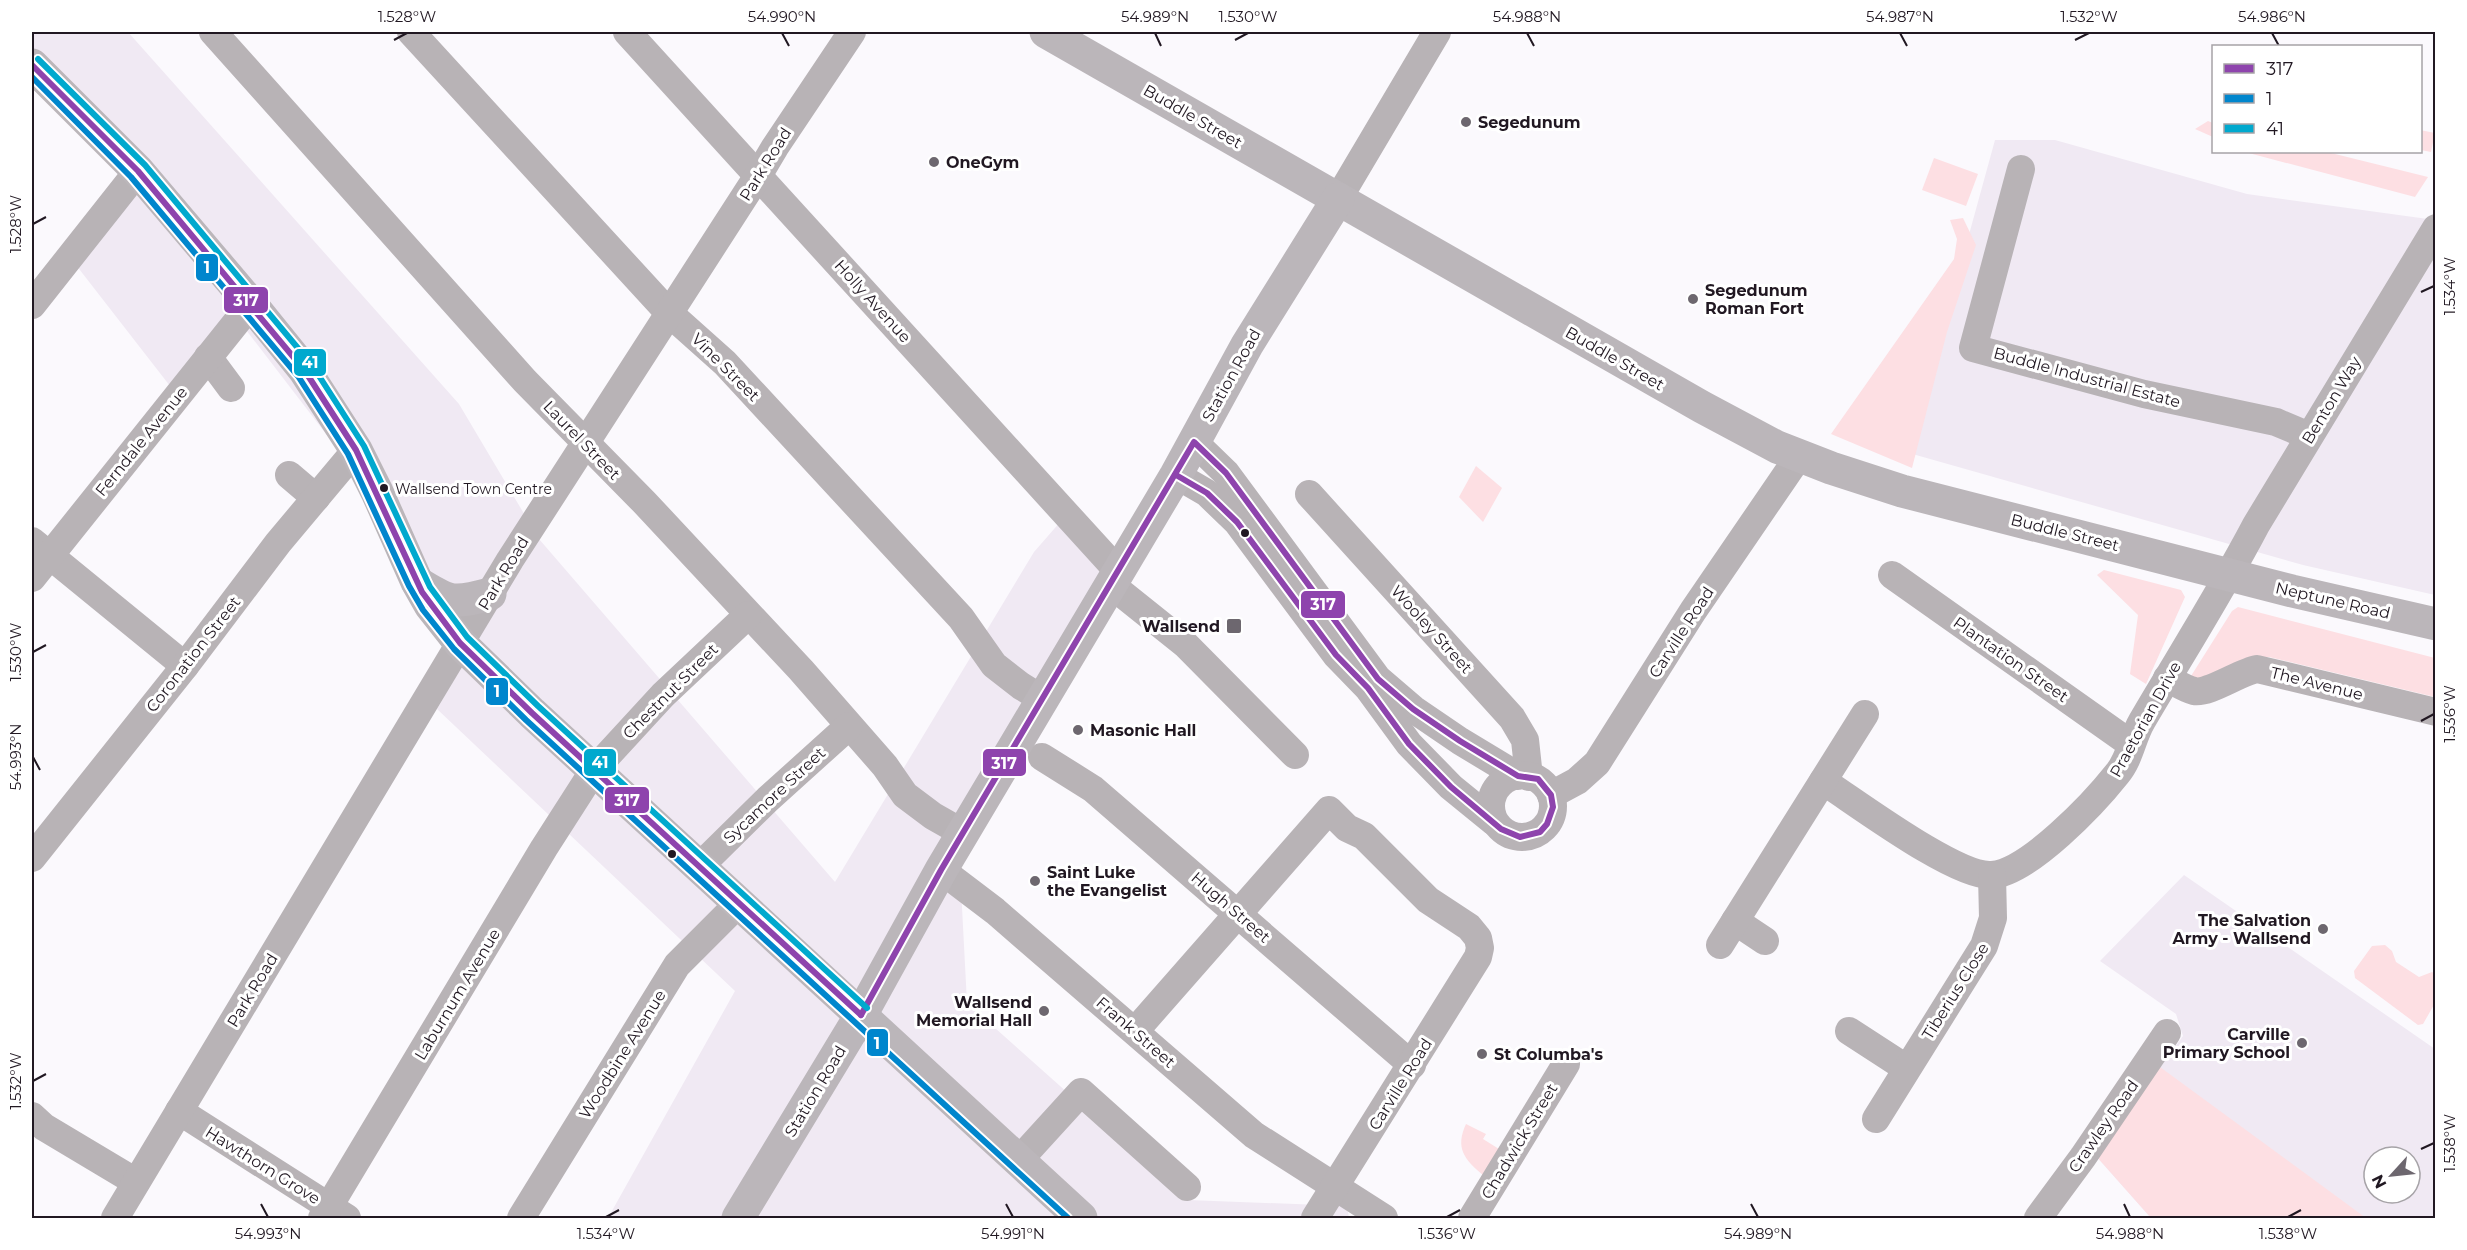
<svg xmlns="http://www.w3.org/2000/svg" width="2467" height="1250" viewBox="0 0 2467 1250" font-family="Montserrat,sans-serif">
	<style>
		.built { fill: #f0e9f3; fill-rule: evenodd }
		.green { fill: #fddfe3 }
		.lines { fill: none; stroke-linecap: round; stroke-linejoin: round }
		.minor { stroke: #b8b3b6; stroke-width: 28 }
		.major { stroke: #bbb6ba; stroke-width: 33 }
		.bus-1-casing { stroke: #fff; stroke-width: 10 }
		.bus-2-casing { stroke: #fff; stroke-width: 10 }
		.bus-3-casing { stroke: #fff; stroke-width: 10 }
		.bus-1 { stroke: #8e44ad; stroke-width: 6 }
		.bus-2 { stroke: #0086cd; stroke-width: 6 }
		.bus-3 { stroke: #00a9ce; stroke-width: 6 }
		.ticks { fill: none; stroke: #211822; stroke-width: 2 }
		.poi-dot { fill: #6d676f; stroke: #fff; stroke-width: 2 }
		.bus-dot { fill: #211822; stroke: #fff; stroke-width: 2 }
		.labels { text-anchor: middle; stroke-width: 6; stroke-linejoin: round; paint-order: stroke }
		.bus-label { font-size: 14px; fill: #211822; stroke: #fff; text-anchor: start }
		.street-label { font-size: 16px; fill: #211822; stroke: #fff }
		.poi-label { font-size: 16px; font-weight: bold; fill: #211822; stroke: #fff; text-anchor: start }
		.line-badge { stroke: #fff; stroke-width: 2 }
		.badge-label { font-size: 16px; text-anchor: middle; font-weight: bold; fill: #fff }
		.neatline { fill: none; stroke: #211822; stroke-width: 2 }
		.ticks-label { font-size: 15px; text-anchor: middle; fill: #211822 }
	</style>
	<rect width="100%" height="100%" fill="#fbf9fd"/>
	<!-- built -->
	<g class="built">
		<polygon points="32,32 128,32 459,404 539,539 835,882 1034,552 1061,521 1105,569 960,869 967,1003 1188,1200 1347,1206 1349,1218 608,1218 735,991 437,709 462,666 356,473 233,313 170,386 76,265 135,186 32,82"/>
		<polygon points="1995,140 2055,140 2247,194 2435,220 2435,595 2303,565 1909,453"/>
		<path d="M 2184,875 L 2435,1049 L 2434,1218 L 2151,1218 L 2096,1156 L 2183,1036 L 2176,1014 L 2100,961 ZM 2374,1157 L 2410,1157 L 2410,1193 L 2374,1193 Z"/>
	</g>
	<!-- green -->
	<g class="green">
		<polygon points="2208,121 2213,123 2213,137 2195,129"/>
		<polygon points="2420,130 2435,133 2431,152 2421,150"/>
		<polygon points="2245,152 2327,152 2428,177 2415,197"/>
		<polygon points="1934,158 1978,174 1966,206 1922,190"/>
		<polygon points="1963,218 1976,245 1947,332 1912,468 1831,434 1954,259 1957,239 1950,220"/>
		<polygon points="1476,466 1502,488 1483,522 1459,497"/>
		<polygon points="2104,570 2181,590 2185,597 2146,684 2130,674 2138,615 2097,575"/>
		<polygon points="2238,607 2435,658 2435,697 2269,657 2241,661 2198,680 2191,676 2232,611"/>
		<polygon points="2385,945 2392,951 2396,962 2419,977 2432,972 2435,974 2435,1003 2423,1024 2418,1025 2355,978 2354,971 2372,946"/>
		<polygon points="2160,1067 2366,1218 2151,1218 2096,1156"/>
		<path d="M 1466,1124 L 1486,1134 L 1483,1139 L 1499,1149 L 1483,1175 C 1464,1159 1455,1148 1466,1124 Z"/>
	</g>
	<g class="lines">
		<!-- minor -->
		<g class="minor">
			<polyline points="213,32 525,381 644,502 801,670 885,766 905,795 933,816 963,833"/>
			<polyline points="411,32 669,313 725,363 961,618 994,665 1021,686 1042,699"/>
			<polyline points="627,32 1118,571"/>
			<polyline points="2021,169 1973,348 2144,394 2276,422 2309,436"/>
			<polyline points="1338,199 1437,32"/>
			<polyline points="32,305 138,171"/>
			<polyline points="208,357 231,388"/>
			<polyline points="1194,442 1226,473 1378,679 1413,709 1460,741 1518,776"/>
			<polyline points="289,475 316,498"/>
			<polyline points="1176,475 1207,493 1237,522 1336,655 1368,688 1409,744 1451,787 1494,822"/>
			<polyline points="1309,494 1512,718 1525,740 1529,777"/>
			<polyline points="32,541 185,666"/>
			<polyline points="1892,575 2131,744"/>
			<polyline points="32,578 251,304"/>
			<polyline points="1110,584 1185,644 1295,755"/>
			<path d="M 2167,678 C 2175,682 2185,689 2194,691 C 2209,694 2240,672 2257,669 L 2436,712"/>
			<polyline points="1042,757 1093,789 1412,1065"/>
			<circle cx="1522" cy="806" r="31"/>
			<path d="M 1823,781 C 1857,803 1957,878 1992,875 C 2029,872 2094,803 2117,774 C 2130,759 2132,738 2142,721 C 2180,656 2221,592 2256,525 L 2436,228"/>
			<polyline points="1551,795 1577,781 1597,763 1693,611 1799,456"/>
			<polyline points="32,858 185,666 278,543 356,450"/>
			<polyline points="700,866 768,799 849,726"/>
			<polyline points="941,870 995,911 1254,1135 1384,1218"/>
			<polyline points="1735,921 1765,941"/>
			<polyline points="1720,945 1865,714"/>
			<polyline points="1135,1031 1329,810 1347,828 1364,836 1428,900 1469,927 1478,938 1480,948 1478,957 1315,1218"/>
			<polyline points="1849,1031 1906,1068"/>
			<polyline points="179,1111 347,1218"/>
			<polyline points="32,1116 44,1127 136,1182"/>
			<polyline points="1876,1119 1984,946 1993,918 1992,875"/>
			<polyline points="1019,1160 1081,1092 1187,1187"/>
			<polyline points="115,1218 510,560 759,174 775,147 852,32"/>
			<polyline points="322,1218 544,848 594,770 663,695 748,615"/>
			<polyline points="521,1218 677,965 740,902"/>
			<polyline points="1472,1218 1566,1064"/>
			<polyline points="2038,1218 2083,1157 2167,1033"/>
		</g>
		<!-- major -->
		<g class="major">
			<polyline points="1046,32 1702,407 1777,447 1831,468 1902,491 2292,591 2436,624"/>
			<polyline points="32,65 138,171 251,304 305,371 356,450 377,492 417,582 430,605 460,643 532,713 1081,1218"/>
			<path d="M 418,583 C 450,603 453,604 490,594"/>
			<polyline points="738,1218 861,1015 941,870 1176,475 1247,345 1338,199"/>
		</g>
		<!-- bus-1 casing -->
		<g class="bus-1-casing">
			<g id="bus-1">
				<polyline points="32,65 138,171 305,371 356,450 422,592 460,643 532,713 861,1015"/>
				<polyline points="861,1015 941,870 1194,442 1226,473 1378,679 1413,709 1460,741 1518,776 1538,779 1551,795 1553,807 1547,824 1540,832 1520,837 1501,829 1451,787 1409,744 1368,688 1336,655 1237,522 1207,493 1176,475"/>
			</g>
		</g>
		<!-- bus-2 casing -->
		<g class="bus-2-casing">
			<polyline id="bus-2" points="32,77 131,177 298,376 348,454 409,586 423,610 454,649 526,720 1068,1218"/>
		</g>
		<!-- bus-3 casing -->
		<g class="bus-3-casing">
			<polyline id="bus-3" points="38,59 145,165 312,365 364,446 430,587 467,637 538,706 867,1008"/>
		</g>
		<!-- bus-1 -->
		<use href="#bus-1" class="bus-1"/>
		<!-- bus-2 -->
		<use href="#bus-2" class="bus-2"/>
		<!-- bus-3 -->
		<use href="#bus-3" class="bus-3"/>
	</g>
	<!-- ticks -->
	<path class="ticks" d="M 782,33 L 789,46M 1155,33 L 1161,46M 1527,33 L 1534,46M 1900,33 L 1907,46M 2272,33 L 2279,46M 394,40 L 407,33M 1235,40 L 1248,33M 2075,40 L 2089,33M 33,224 L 46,217M 2421,292 L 2434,286M 33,652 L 46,645M 2421,721 L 2434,714M 33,757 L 40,770M 33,1081 L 46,1074M 2421,1149 L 2434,1143M 261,1204 L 268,1217M 1006,1204 L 1013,1217M 1751,1204 L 1758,1217M 2124,1204 L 2130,1217M 606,1217 L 619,1210M 1447,1217 L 1460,1210M 2288,1217 L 2301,1210"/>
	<!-- markers -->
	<g class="poi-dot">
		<circle cx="1466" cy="122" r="6"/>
		<circle cx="934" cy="162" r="6"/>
		<circle cx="1693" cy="299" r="6"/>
		<rect x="1226" y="618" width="16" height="16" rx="3"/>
		<circle cx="1078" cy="730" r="6"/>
		<circle cx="1035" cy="881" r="6"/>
		<circle cx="2323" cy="929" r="6"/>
		<circle cx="1044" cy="1011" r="6"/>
		<circle cx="2302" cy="1043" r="6"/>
		<circle cx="1482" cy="1054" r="6"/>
	</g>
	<g class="bus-dot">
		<circle cx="384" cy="488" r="5"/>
		<circle cx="1245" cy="533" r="5"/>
		<circle cx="672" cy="854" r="5"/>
	</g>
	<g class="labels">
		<!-- bus labels -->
		<g class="bus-label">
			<text x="395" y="494">Wallsend Town Centre</text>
		</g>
		<!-- street labels -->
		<g class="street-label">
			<text transform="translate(1193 116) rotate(30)" y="6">Buddle Street</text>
			<text transform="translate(765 164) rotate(-58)" y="6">Park Road</text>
			<text transform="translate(873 301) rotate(48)" y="6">Holly Avenue</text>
			<text transform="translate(1615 358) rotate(30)" y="6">Buddle Street</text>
			<text transform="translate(726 367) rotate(45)" y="6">Vine Street</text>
			<text transform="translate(1231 375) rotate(-61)" y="6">Station Road</text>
			<text transform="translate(2087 377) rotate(15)" y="6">Buddle Industrial Estate</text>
			<text transform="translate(2331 400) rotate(-59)" y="6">Benton Way</text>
			<text transform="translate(582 440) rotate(46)" y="6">Laurel Street</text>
			<text transform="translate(141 441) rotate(-51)" y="6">Ferndale Avenue</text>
			<text transform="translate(2065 532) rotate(14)" y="6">Buddle Street</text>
			<text transform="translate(503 573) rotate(-59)" y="6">Park Road</text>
			<text transform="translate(2333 600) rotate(13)" y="6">Neptune Road</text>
			<text transform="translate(1432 629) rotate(48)" y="6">Wooley Street</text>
			<text transform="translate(1681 632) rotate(-57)" y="6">Carville Road</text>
			<text transform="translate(193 654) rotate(-52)" y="6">Coronation Street</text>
			<text transform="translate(2011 659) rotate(35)" y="6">Plantation Street</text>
			<text transform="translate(2317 683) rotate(14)" y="6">The Avenue</text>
			<text transform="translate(670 691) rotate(-45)" y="6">Chestnut Street</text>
			<text transform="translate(2145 719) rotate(-61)" y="6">Praetorian Drive</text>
			<text transform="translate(774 795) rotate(-43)" y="6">Sycamore Street</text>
			<text transform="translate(1231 907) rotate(41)" y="6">Hugh Street</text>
			<text transform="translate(252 990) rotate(-59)" y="6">Park Road</text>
			<text transform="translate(1955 991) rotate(-58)" y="6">Tiberius Close</text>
			<text transform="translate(457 994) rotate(-59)" y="6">Laburnum Avenue</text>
			<text transform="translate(1136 1032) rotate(41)" y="6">Frank Street</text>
			<text transform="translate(622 1054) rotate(-58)" y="6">Woodbine Avenue</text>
			<text transform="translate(1400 1084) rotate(-58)" y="6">Carville Road</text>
			<text transform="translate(815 1091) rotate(-59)" y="6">Station Road</text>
			<text transform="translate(2103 1126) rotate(-55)" y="6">Crawley Road</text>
			<text transform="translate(1519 1141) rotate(-59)" y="6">Chadwick Street</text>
			<text transform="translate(263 1165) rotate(32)" y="6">Hawthorn Grove</text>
		</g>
		<!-- poi labels -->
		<g class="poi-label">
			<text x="1478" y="128">Segedunum</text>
			<text x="946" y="168">OneGym</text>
			<text x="1705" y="296">Segedunum<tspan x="1705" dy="18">Roman Fort</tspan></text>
			<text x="1220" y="632" text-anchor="end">Wallsend</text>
			<text x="1090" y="736">Masonic Hall</text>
			<text x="1047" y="878">Saint Luke<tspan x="1047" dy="18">the Evangelist</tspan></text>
			<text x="2311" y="926" text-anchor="end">The Salvation<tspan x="2311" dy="18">Army - Wallsend</tspan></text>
			<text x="1032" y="1008" text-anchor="end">Wallsend<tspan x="1032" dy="18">Memorial Hall</tspan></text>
			<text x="2290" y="1040" text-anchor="end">Carville<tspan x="2290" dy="18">Primary School</tspan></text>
			<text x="1494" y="1060">St Columba's</text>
		</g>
	</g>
	<g class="line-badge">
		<rect x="195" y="253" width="24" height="29" rx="6" fill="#0086cd"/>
		<rect x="223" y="286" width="46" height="28" rx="6" fill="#8e44ad"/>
		<rect x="293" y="348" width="34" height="29" rx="6" fill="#00a9ce"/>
		<rect x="1300" y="590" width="46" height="29" rx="6" fill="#8e44ad"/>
		<rect x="485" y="677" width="24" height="29" rx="6" fill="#0086cd"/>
		<rect x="583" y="748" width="34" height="29" rx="6" fill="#00a9ce"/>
		<rect x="982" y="748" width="45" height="29" rx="6" fill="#8e44ad"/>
		<rect x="604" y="786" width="46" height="28" rx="6" fill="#8e44ad"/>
		<rect x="866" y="1028" width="23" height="29" rx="6" fill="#0086cd"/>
	</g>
	<g class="badge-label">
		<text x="207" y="273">1</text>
		<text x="246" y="306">317</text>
		<text x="310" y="368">41</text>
		<text x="1323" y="610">317</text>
		<text x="497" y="697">1</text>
		<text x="600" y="768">41</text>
		<text x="1004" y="769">317</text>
		<text x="627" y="806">317</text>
		<text x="877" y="1049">1</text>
	</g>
	<!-- border -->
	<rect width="2467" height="1250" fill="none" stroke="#ffffff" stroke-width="66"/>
	<!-- legend -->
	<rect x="2212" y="45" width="210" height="108" fill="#ffffff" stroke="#a6a3a7" stroke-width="1.5"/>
	<rect x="2224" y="64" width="30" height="9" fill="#8e44ad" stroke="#a6a3a7" stroke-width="1.5"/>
	<text x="2266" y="75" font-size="18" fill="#211822">317</text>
	<rect x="2224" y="94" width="30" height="9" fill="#0086cd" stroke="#a6a3a7" stroke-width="1.5"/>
	<text x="2266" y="105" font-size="18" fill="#211822">1</text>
	<rect x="2224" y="124" width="30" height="9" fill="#00a9ce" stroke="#a6a3a7" stroke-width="1.5"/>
	<text x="2266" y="135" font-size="18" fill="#211822">41</text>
	<!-- north arrow -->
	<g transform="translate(2392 1175) rotate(243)"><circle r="28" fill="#ffffff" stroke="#a6a3a7" stroke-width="1.5"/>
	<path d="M0-4.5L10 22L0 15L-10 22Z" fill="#6d676f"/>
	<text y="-9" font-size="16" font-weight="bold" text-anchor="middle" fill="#211822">N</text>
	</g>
	<rect x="33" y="33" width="2401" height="1184" class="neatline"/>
	<g class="ticks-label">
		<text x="407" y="22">1.528°W</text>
		<text x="782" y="22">54.990°N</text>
		<text x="1155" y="22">54.989°N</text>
		<text x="1248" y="22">1.530°W</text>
		<text x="1527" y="22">54.988°N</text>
		<text x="1900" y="22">54.987°N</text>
		<text x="2089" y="22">1.532°W</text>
		<text x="2272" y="22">54.986°N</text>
		<text transform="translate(16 224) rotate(-90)" y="5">1.528°W</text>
		<text transform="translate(2450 286) rotate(-90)" y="5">1.534°W</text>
		<text transform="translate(16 652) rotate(-90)" y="5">1.530°W</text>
		<text transform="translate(2450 714) rotate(-90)" y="5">1.536°W</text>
		<text transform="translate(16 757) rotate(-90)" y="5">54.993°N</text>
		<text transform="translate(16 1081) rotate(-90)" y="5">1.532°W</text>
		<text transform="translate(2450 1143) rotate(-90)" y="5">1.538°W</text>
		<text x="268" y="1239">54.993°N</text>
		<text x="606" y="1239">1.534°W</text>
		<text x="1013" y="1239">54.991°N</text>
		<text x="1447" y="1239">1.536°W</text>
		<text x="1758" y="1239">54.989°N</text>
		<text x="2130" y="1239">54.988°N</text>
		<text x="2288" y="1239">1.538°W</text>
	</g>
</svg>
